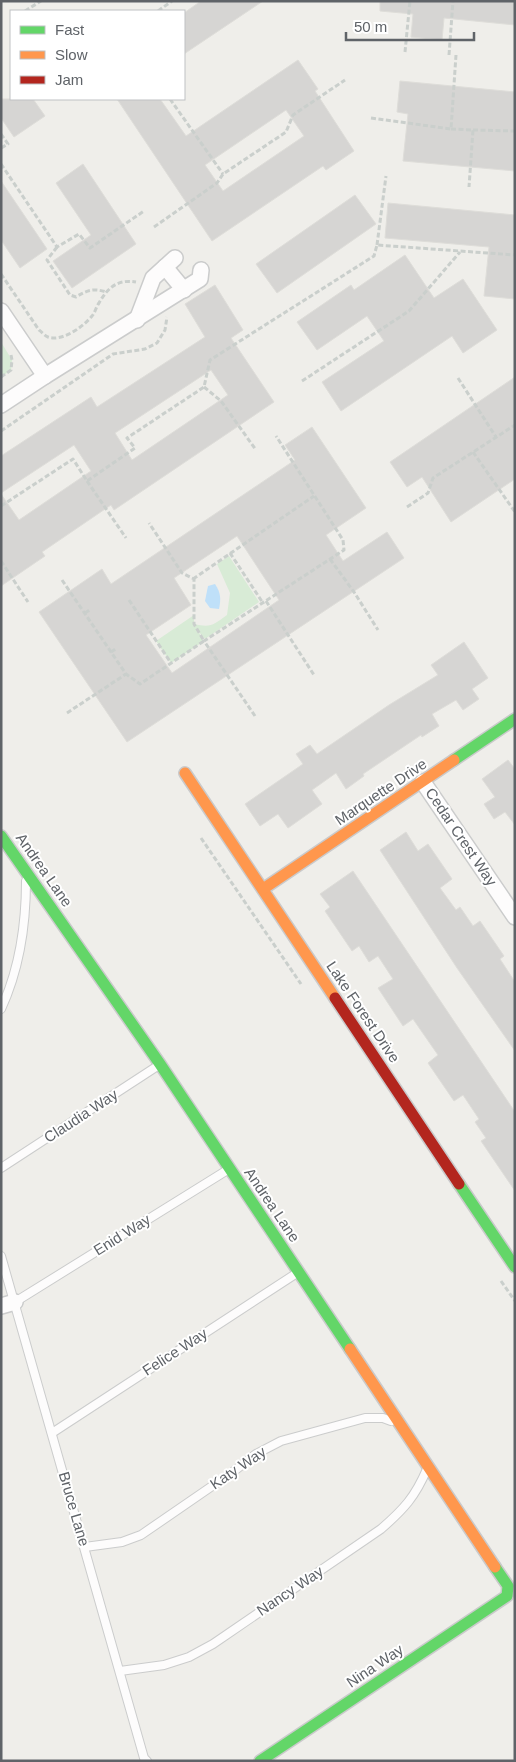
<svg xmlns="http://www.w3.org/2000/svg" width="516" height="1762" viewBox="0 0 516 1762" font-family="Helvetica,sans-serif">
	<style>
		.green { fill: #d8ebd6 }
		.water { fill: #bfe0f9 }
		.building { fill: #d6d5d3; stroke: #deddd9; fill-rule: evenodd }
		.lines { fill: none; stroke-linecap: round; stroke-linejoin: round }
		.lane-casing { stroke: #cbcccc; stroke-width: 10 }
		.street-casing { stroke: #cbcccc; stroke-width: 18 }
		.fast-casing { stroke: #cacacb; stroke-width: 14 }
		.slow-casing { stroke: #cacacb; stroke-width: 14 }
		.jam-casing { stroke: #cacacb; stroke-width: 14 }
		.path { stroke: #cacfcc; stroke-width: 3; stroke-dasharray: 5 2.5; stroke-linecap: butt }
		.lane { stroke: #fdfcfc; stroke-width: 8 }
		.street { stroke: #fdfcfc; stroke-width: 15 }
		.fast { stroke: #63d668; stroke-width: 11 }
		.slow { stroke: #ff974d; stroke-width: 11 }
		.jam { stroke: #b3261e; stroke-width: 11 }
		.labels { text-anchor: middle; stroke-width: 4; stroke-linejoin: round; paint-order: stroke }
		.street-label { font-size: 15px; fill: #5f6368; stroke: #fff }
	</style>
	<rect width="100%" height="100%" fill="#efeeea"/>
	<!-- green -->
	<g class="green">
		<polygon points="1,342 12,360 11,370 1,377"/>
		<path d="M 229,556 L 259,602 L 205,639 L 198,631 L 204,641 L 171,663 L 156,641 L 194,615 L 194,624 C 211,628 213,625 227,615 L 230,593 L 217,564 Z"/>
	</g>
	<!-- water -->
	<path class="water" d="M 215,584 C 221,593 221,599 219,609 L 210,608 L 205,601 L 208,586 Z"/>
	<!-- building -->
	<g class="building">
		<polygon points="201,1 263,1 184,54 184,13"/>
		<polygon points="380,1 515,1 515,25 444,18 442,40 411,37 413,14 380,11"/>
		<path d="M 298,60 L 318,89 L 315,91 L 354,151 L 326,170 L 323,166 L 212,241 L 117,99 L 160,99 L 186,136 ZM 286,110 L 304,136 L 223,191 L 205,165 Z"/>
		<polygon points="400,81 515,92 515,171 403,161 408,114 397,112"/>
		<polygon points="1,99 33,99 45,116 14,137 1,118"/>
		<polygon points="83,164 136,244 72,288 53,261 91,235 56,183"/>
		<polygon points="1,181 47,249 20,268 1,240"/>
		<polygon points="355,195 376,224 277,293 256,264"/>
		<polygon points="388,203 515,215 515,299 484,296 489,247 385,238"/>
		<polygon points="405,255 434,298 463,279 497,330 463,353 452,336 341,411 322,382 384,341 367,316 317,350 297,322 351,285 354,290"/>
		<path d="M 215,285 L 243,330 L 231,338 L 274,402 L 114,510 L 111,505 L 42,552 L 45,556 L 1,586 L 1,494 L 19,520 L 91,471 L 74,445 L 1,493 L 1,456 L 91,397 L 97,407 L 205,337 L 185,304 ZM 211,370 L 228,395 L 132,460 L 115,433 Z"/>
		<polygon points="515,377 515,479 451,522 422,477 407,487 390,462"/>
		<path d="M 312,427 L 366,508 L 326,535 L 343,561 L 387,532 L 404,558 L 127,742 L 39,612 L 102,569 L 111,584 L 295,460 L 285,445 ZM 237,536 L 279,600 L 172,673 L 146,635 L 191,605 L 174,578 Z"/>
		<polygon points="464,642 488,678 472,689 479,699 463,710 456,700 432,714 439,726 422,737 421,735 363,774 364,776 346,789 336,773 312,790 322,804 288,828 278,814 260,826 245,804 303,764 296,754 310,745 317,754 389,705 438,675 431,665"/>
		<polygon points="508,760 515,769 515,825 505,812 494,819 484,804 495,797 482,779"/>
		<polygon points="406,832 418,851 428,844 452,879 440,888 456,910 460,907 473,926 480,921 504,956 500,959 515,982 515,1051 457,968 380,850"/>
		<polygon points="353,871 515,1112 515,1191 481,1141 486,1138 475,1122 479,1119 463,1095 454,1101 428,1063 438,1055 413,1019 403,1026 378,988 393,979 378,956 369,962 359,946 352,951 325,911 330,907 320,894"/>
	</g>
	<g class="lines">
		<!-- lane casing -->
		<g class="lane-casing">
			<g id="lane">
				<path d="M 1,1009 C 20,968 26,925 26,881"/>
				<polyline points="1,1168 159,1065"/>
				<polyline points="1,1256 144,1758 147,1761"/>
				<polyline points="15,1302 229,1169"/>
				<polyline points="52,1433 297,1273"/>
				<polyline points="85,1547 122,1542 141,1535 234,1471 256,1454 281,1441 365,1418 383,1418 391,1421"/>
				<path d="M 120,1671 L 164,1665 L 189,1657 L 213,1644 L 381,1529 C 404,1509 415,1497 427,1469"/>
			</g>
		</g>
		<!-- street casing -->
		<g class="street-casing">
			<g id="street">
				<polyline points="165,267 184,290"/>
				<polyline points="1,311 45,376"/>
				<polyline points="137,320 153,278 175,258"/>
				<polyline points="1,405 45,376 200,279 201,270"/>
				<polyline points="423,782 515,917"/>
				<polyline points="1,1306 15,1302"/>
			</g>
		</g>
		<!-- fast casing -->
		<g class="fast-casing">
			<g id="fast">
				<polyline points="454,760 515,719"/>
				<polyline points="1,836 160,1064 350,1349"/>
				<polyline points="459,1184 515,1267"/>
				<polyline points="260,1761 507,1596 508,1586 495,1567"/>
			</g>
		</g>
		<!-- slow casing -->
		<g class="slow-casing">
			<g id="slow">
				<polyline points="185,773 335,998"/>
				<polyline points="263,889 454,760"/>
				<polyline points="350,1349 495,1567"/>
			</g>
		</g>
		<!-- jam casing -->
		<g class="jam-casing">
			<polyline id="jam" points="335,998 459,1184"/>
		</g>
		<!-- path -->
		<g class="path">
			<polyline points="25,11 41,1"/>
			<polyline points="158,11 172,1"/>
			<polyline points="405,52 410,1"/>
			<polyline points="449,55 453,1"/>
			<polyline points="170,99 223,174"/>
			<polyline points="371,118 451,129 456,55"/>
			<polyline points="451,129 473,130 469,187"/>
			<polyline points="473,130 515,131"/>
			<polyline points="1,134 8,144 1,148"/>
			<polyline points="1,164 57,247 79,234 90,248 144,211"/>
			<polyline points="154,227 217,183 223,174 286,132 293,115 345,80"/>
			<polyline points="377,245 386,176"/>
			<path d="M 57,247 L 47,260 L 70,295 L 76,297 C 87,290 94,288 106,292"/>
			<path d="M 1,274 L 39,330 C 42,332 45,336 48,337 C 62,342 83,327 92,316 C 95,313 96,307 99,303 C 108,287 118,279 136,282"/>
			<polyline points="1,377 11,370 12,360 11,355"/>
			<polyline points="458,378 496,437"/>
			<polyline points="302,381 409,311 460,252"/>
			<polyline points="204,387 221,401 256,450"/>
			<polyline points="1,431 113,354 145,349 157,343 165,330 167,317"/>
			<polyline points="473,452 515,512"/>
			<polyline points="87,481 126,538"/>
			<polyline points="1,506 73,459 87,481 135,448 127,438 204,387 210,360 374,256 377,245 515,255"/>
			<polyline points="407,507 428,493 433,478 515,425"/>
			<polyline points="230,553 263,603"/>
			<polyline points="330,559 354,592 378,630"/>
			<polyline points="1,561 28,602"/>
			<polyline points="193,579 314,496"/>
			<polyline points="62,580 126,674 140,684 204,641 194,624 194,579 182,573 149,523"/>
			<polyline points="129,600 171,663"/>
			<polyline points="266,601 314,675"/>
			<polyline points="85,613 91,609"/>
			<polyline points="111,652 117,648"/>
			<polyline points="67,713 126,674"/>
			<polyline points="255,716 204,641 344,550 343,540 276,436"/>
			<polyline points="201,838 301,984"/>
			<polyline points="501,1281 515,1301"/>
		</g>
		<!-- lane -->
		<use href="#lane" class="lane"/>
		<!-- street -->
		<use href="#street" class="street"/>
		<!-- fast -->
		<use href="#fast" class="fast"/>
		<!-- slow -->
		<use href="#slow" class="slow"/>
		<!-- jam -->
		<use href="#jam" class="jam"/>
	</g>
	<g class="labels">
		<!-- street labels -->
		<g class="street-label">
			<text transform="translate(381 792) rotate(-34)" y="5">Marquette Drive</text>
			<text transform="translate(461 837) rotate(56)" y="5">Cedar Crest Way</text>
			<text transform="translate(44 870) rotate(55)" y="5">Andrea Lane</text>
			<text transform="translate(363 1012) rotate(56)" y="5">Lake Forest Drive</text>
			<text transform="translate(81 1116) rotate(-33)" y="5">Claudia Way</text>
			<text transform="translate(272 1205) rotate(56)" y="5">Andrea Lane</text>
			<text transform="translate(122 1235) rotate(-32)" y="5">Enid Way</text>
			<text transform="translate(175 1352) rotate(-33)" y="5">Felice Way</text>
			<text transform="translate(238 1468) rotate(-34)" y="5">Katy Way</text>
			<text transform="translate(74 1509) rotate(74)" y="5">Bruce Lane</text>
			<text transform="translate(290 1591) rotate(-34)" y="5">Nancy Way</text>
			<text transform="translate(375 1666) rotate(-34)" y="5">Nina Way</text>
		</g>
	</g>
	<!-- border -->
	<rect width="516" height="1762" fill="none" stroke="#5f6368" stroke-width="5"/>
	<!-- legend -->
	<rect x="10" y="10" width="175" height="90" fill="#ffffff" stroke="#bfc1c3"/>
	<rect x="20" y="26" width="25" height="8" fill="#63d668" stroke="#bfc1c3"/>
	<text x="55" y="35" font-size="15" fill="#5f6368">Fast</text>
	<rect x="20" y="51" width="25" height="8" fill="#ff974d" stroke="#bfc1c3"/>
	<text x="55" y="60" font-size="15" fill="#5f6368">Slow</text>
	<rect x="20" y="76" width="25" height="8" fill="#b3261e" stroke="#bfc1c3"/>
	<text x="55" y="85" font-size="15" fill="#5f6368">Jam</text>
	<!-- scale -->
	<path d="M346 32v8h128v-8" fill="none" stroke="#5f6368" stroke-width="2.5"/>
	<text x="354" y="32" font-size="15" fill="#5f6368" stroke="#ffffff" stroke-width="4" paint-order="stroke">50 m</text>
</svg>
